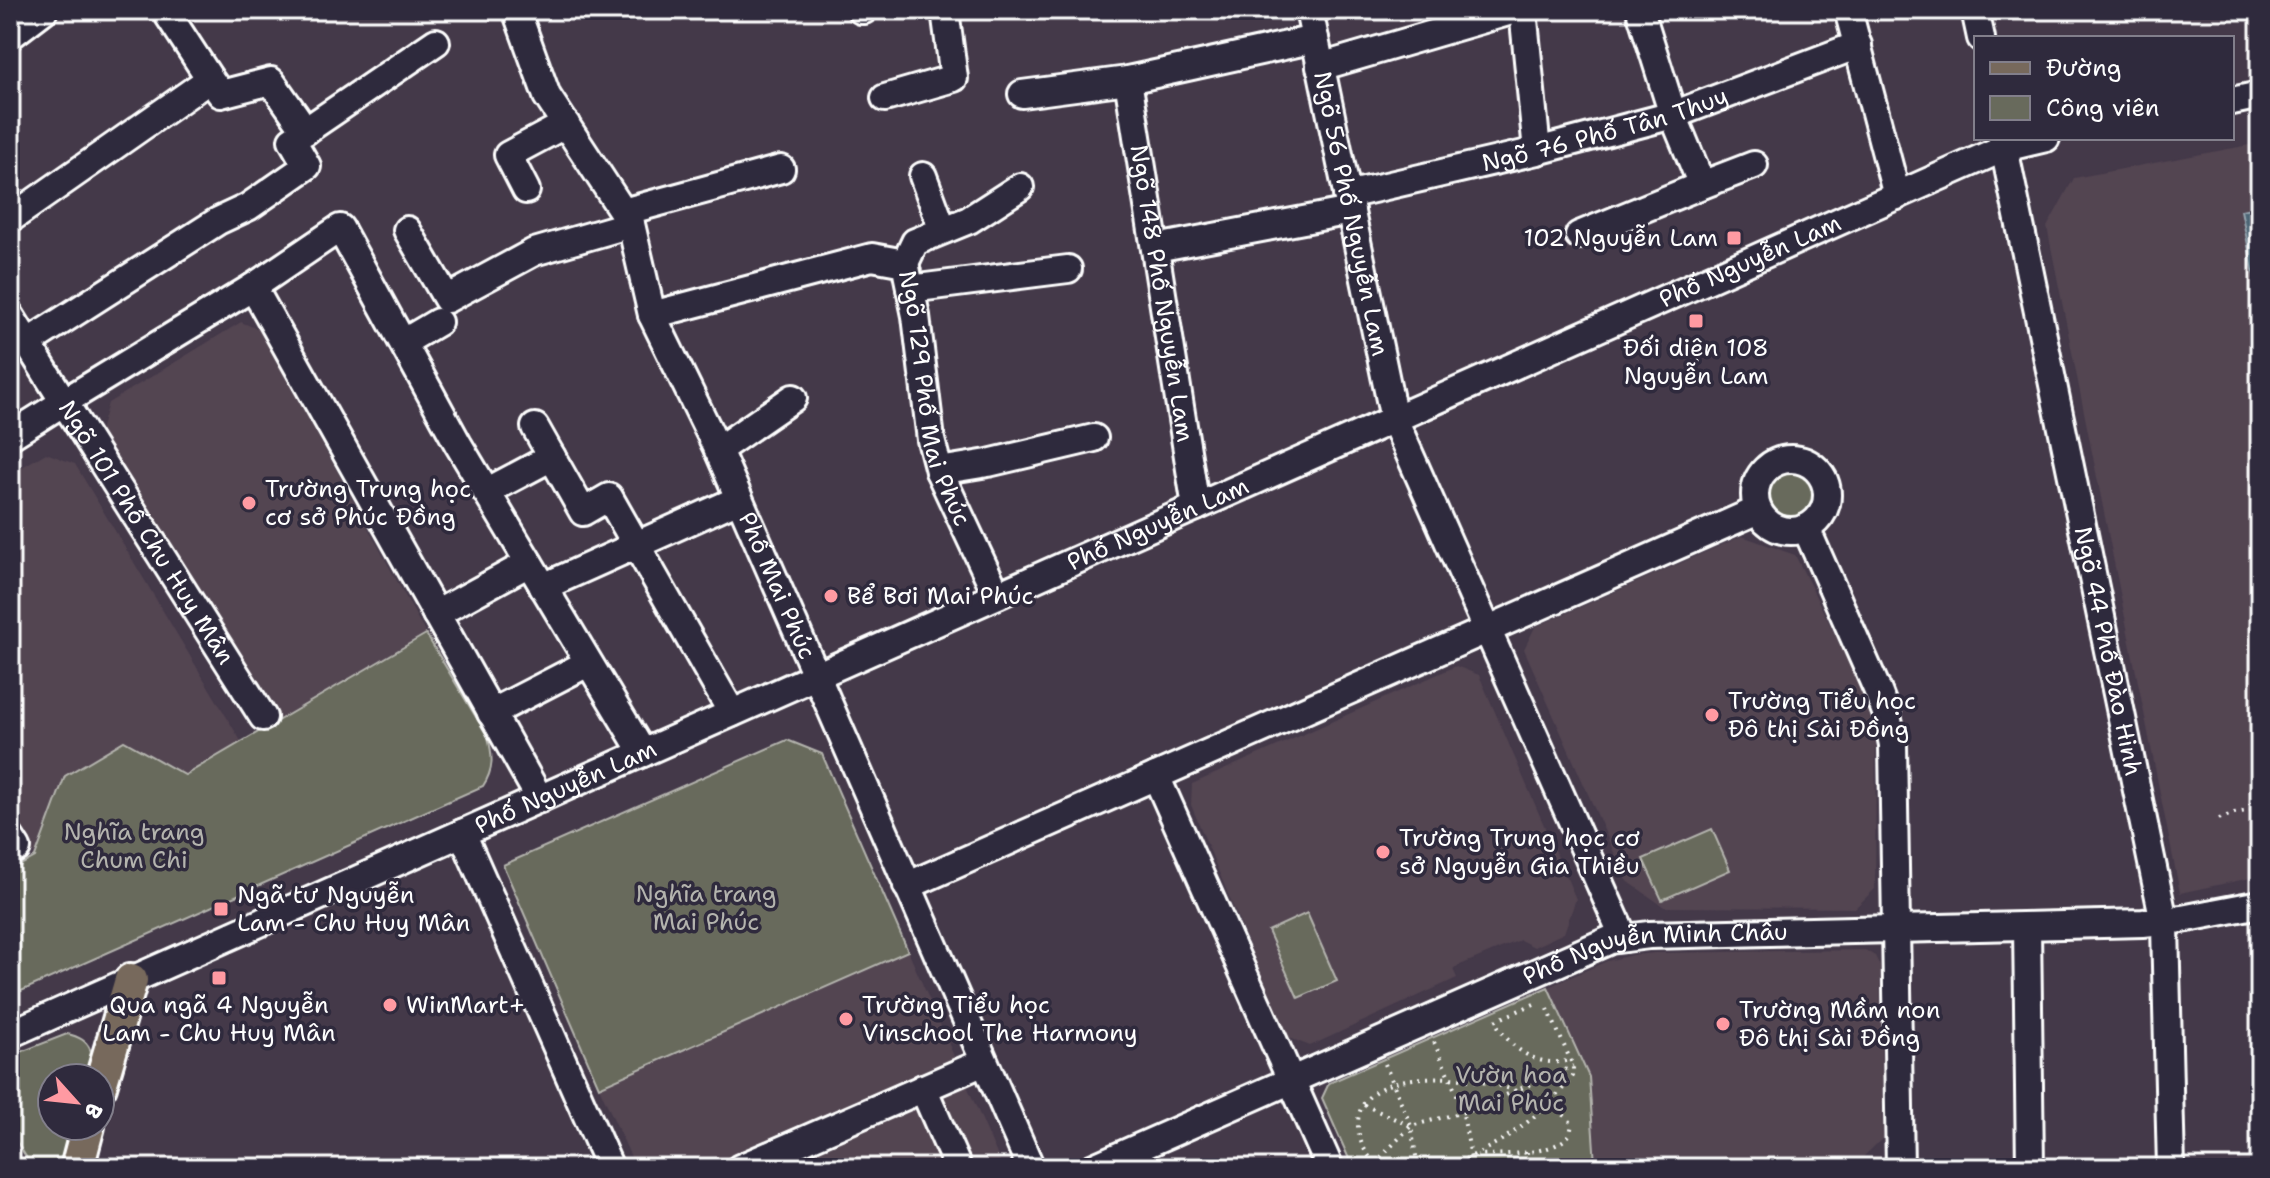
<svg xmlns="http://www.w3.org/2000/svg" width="2270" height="1178" viewBox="0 0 2270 1178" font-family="'Shantell Sans',sans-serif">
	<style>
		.built { fill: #524451 }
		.green { fill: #686a5c; stroke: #b4b4ae; stroke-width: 2 }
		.water { fill: #4d6676; stroke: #94a3ad; stroke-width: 2 }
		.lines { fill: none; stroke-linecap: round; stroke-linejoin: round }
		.minor-casing { stroke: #fff; stroke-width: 32 }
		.major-casing { stroke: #fff; stroke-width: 38 }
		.path { stroke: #fff; stroke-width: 4; stroke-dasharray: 2 6; stroke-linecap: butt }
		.minor { stroke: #2f2a3d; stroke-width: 26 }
		.major { stroke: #77695c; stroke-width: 32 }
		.poi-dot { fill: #ff9aa2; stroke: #2f2a3d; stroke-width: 3 }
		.labels { text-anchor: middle; stroke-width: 7; stroke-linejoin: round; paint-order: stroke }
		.street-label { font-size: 24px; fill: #fff; stroke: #2f2a3d }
		.poi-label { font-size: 24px; fill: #fff; stroke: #2f2a3d; text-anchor: start }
		.park-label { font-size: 24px; fill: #b4b4ae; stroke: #2f2a3d }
	</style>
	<rect width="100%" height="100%" fill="#443949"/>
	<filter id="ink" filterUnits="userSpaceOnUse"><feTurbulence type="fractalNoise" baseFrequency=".0125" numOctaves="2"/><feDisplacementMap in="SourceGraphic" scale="16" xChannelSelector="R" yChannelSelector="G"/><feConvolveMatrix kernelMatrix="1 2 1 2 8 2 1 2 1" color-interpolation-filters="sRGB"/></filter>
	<g filter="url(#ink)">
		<!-- built -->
		<g class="built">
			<polygon points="2260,143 2260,876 2180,893 2047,227 2074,178"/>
			<polygon points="241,322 260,330 426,634 278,720 100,431 108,403"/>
			<polygon points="46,453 75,464 241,741 185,775 124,741 65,776 35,857 10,811 10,474"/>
			<polygon points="1742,536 1795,555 1866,696 1876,734 1875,889 1855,908 1664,907 1626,880 1524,649 1535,627"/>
			<polygon points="1456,666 1479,675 1576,899 1564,933 1534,947 1520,940 1458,966 1453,969 1457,978 1310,1046 1287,1037 1191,805 1192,784"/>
			<polygon points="1865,950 1875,956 1880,966 1883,1138 1863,1157 1595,1164 1589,1077 1548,987 1607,961 1632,955 1655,953"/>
			<polygon points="908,951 1003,1168 636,1168 599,1087"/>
		</g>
		<!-- green -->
		<g class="green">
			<circle cx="1791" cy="495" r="27"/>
			<path d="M 426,634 L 488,737 C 493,757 494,769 483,786 L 10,996 L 10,871 L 35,857 L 65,776 L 124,741 L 185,775 Z"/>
			<polygon points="787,740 822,754 908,951 599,1087 503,865"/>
			<polygon points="1712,829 1730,870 1662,900 1643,859"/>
			<polygon points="1307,913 1337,981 1298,998 1268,931"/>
			<polygon points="1548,987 1589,1077 1595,1164 1562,1168 1353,1168 1322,1098 1329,1083"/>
			<path d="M 67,1034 C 93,1039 95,1055 89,1078 L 52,1078 L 52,1126 L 75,1126 L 65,1168 L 33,1168 L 10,1131 L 10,1061 L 18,1053 Z"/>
		</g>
		<!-- water -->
		<polygon class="water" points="2260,206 2260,306 2241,210"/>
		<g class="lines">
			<!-- minor casing -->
			<g class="minor-casing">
				<g id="minor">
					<polyline points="165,10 210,79"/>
					<path id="s1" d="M 516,10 L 547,96 L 631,224 L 652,315 L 718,450 L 1031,1168"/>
					<polyline points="861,10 864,10"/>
					<path id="s2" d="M 1309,10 L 1394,419 L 1624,938"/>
					<polyline points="1523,10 1537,151"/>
					<polyline points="1848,10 1897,196"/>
					<polyline points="1975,10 1981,38"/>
					<polyline points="10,36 44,10"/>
					<polyline points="1320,67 1515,10"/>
					<path id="s3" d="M 1128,80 L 1196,507"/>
					<polyline points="1022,94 1128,80 1315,39"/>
					<polyline points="885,98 954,78 945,10"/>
					<polyline points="2232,101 2260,95"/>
					<path id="s4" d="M 2002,138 L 2165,926 L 2171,1168"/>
					<polyline points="923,176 943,230"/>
					<polyline points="1702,185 1754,165"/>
					<polyline points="526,190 508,155 566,124"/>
					<path id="s5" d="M 1347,195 L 1537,151 L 1673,115 L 1858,45"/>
					<polyline points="623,212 781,169"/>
					<polyline points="10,219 210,79 221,94 271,81 306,131"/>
					<polyline points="407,230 447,299 534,252 631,224"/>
					<polyline points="1579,235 1702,185 1673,115 1640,10"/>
					<polyline points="1156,248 1351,211"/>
					<polyline points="905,263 915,242 969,220 1020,187"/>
					<polyline points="253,287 340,228 458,444 643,753"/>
					<polyline points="910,289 1068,269"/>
					<polyline points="10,315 64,402 253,287 540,799"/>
					<path id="s6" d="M 652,315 L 872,257 L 905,263 L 916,316 L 931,440 L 939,471 L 997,595"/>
					<polyline points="404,342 438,322"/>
					<polyline points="27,343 218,221 248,207 307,166 292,140 436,42"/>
					<polyline points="535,427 583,512 609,497 732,713"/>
					<path id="s7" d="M 10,436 L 64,402 L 263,717"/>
					<polyline points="718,450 793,398"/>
					<circle cx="1791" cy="495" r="36"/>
					<polyline points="939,471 988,463 1094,438"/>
					<polyline points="486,492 552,457"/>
					<polyline points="1806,528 1877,689 1887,715 1893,745 1900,1168"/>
					<polyline points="543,587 739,499"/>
					<polyline points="436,614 529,563"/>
					<polyline points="491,713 588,663"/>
					<polyline points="1156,776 1330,1168"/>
					<polyline points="462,833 610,1168"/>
					<polyline points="10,837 17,848"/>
					<polyline points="907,886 1758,510"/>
					<polyline points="2027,926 2030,1168"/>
					<path id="s8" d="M 10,1034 L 2004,148 L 2046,138"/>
					<polyline points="923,1088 958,1168"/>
					<polyline points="740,1168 984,1062"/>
					<path id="s9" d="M 1092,1168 L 1610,940 L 1649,935 L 2143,923 L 2182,919 L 2260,904"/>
				</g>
			</g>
			<!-- major casing -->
			<g class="major-casing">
				<g id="major">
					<polyline points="100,1086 131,980"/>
					<polyline points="77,1168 88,1126"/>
				</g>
			</g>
			<!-- path -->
			<g class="path">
				<polyline points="2219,819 2234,813 2260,809"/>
				<path d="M 1534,1004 L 1495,1021 C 1510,1049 1538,1069 1570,1060"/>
				<polyline points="1434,1042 1461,1104 1471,1157"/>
				<polyline points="1385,1064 1411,1126 1418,1168"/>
				<polyline points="1364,1105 1411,1126"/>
				<polyline points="1527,1152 1528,1168"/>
				<polyline points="1375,1163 1411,1126 1471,1110 1573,1066"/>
				<path d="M 1381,1168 C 1368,1158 1359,1144 1358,1127 C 1354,1046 1542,1079 1572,1124 L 1570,1134 C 1554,1156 1502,1154 1477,1155"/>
				<path d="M 1443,1168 C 1495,1149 1539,1120 1573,1076 L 1573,1066 L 1548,1009"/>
			</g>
			<!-- minor -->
			<use href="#minor" class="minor"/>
			<!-- major -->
			<use href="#major" class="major"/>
		</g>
	</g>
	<!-- markers -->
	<g class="poi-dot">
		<rect x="1726" y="230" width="16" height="16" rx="4"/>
		<rect x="1688" y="313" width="16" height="16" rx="4"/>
		<circle cx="249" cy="503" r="8"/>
		<circle cx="831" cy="596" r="8"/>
		<circle cx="1712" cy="715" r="8"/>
		<circle cx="1383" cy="852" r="8"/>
		<rect x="213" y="901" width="16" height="16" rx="4"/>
		<rect x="211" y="970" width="16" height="16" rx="4"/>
		<circle cx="390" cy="1005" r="8"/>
		<circle cx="846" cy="1019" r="8"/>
		<circle cx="1723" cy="1024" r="8"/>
	</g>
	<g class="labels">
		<!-- street labels -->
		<g class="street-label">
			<text dy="8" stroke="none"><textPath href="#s5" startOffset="266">Ngõ 76 Phố Tân Thụy</textPath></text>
			<text dy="8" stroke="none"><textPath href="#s2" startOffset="208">Ngõ 56 Phố Nguyễn Lam</textPath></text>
			<text dy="8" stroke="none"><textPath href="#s8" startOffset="1904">Phố Nguyễn Lam</textPath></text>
			<text dy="8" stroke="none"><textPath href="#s3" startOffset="216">Ngõ 148 Phố Nguyễn Lam</textPath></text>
			<text dy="8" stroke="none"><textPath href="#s6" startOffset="400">Ngõ 129 Phố Mai Phúc</textPath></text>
			<text dy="8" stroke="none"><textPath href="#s8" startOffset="1256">Phố Nguyễn Lam</textPath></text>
			<text dy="8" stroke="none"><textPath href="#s7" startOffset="218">Ngõ 101 Phố Chu Huy Mân</textPath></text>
			<text dy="8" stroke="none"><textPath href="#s1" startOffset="636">Phố Mai Phúc</textPath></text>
			<text dy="8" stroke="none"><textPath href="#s4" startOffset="524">Ngõ 44 Phố Đào Hinh</textPath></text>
			<text dy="8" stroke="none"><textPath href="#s8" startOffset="608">Phố Nguyễn Lam</textPath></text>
			<text dy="8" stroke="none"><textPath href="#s9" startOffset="608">Phố Nguyễn Minh Châu</textPath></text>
		</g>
		<!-- poi labels -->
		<g class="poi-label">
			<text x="1718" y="246" text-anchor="end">102 Nguyễn Lam</text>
			<text x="1696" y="356" text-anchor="middle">Đối diện 108<tspan x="1696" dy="28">Nguyễn Lam</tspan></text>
			<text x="265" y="497">Trường Trung học<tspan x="265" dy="28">cơ sở Phúc Đồng</tspan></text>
			<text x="847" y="604">Bể Bơi Mai Phúc</text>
			<text x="1728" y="709">Trường Tiểu học<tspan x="1728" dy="28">Đô thị Sài Đồng</tspan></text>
			<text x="1399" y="846">Trường Trung học cơ<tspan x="1399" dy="28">sở Nguyễn Gia Thiều</tspan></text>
			<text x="237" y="903">Ngã tư Nguyễn<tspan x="237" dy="28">Lam - Chu Huy Mân</tspan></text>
			<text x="219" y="1013" text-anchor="middle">Qua ngã 4 Nguyễn<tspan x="219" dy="28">Lam - Chu Huy Mân</tspan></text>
			<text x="406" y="1013">WinMart+</text>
			<text x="862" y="1013">Trường Tiểu học<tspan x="862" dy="28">Vinschool The Harmony</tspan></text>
			<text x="1739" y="1018">Trường Mầm non<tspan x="1739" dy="28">Đô thị Sài Đồng</tspan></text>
		</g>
		<!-- park labels -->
		<g class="park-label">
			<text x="134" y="840">Nghĩa trang<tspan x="134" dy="28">Chum Chi</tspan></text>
			<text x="706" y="902">Nghĩa trang<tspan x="706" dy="28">Mai Phúc</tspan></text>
			<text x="1511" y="1083">Vườn hoa<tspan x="1511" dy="28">Mai Phúc</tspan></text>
		</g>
	</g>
	<!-- margin -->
	<rect width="2270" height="1178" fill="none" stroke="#2f2a3d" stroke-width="40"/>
	<rect x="20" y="20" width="2230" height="1138" fill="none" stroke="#fff" stroke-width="3" filter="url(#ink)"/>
	<!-- legend -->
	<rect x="1974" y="36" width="260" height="104" fill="#2f2a3d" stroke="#827f8b" stroke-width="2"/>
	<rect x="1990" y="62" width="40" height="12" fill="#77695c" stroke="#827f8b" stroke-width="2"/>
	<text x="2046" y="76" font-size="24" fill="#ffffff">Đường</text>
	<rect x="1990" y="96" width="40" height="24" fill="#686a5c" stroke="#827f8b" stroke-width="2"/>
	<text x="2046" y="116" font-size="24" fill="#ffffff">Công viên</text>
	<!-- north arrow -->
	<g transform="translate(76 1102) rotate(117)"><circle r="38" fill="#2f2a3d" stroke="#827f8b" stroke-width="2"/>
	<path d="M0-6L14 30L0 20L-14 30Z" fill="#ff9aa2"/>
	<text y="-12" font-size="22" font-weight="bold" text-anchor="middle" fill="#ffffff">B</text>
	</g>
</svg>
